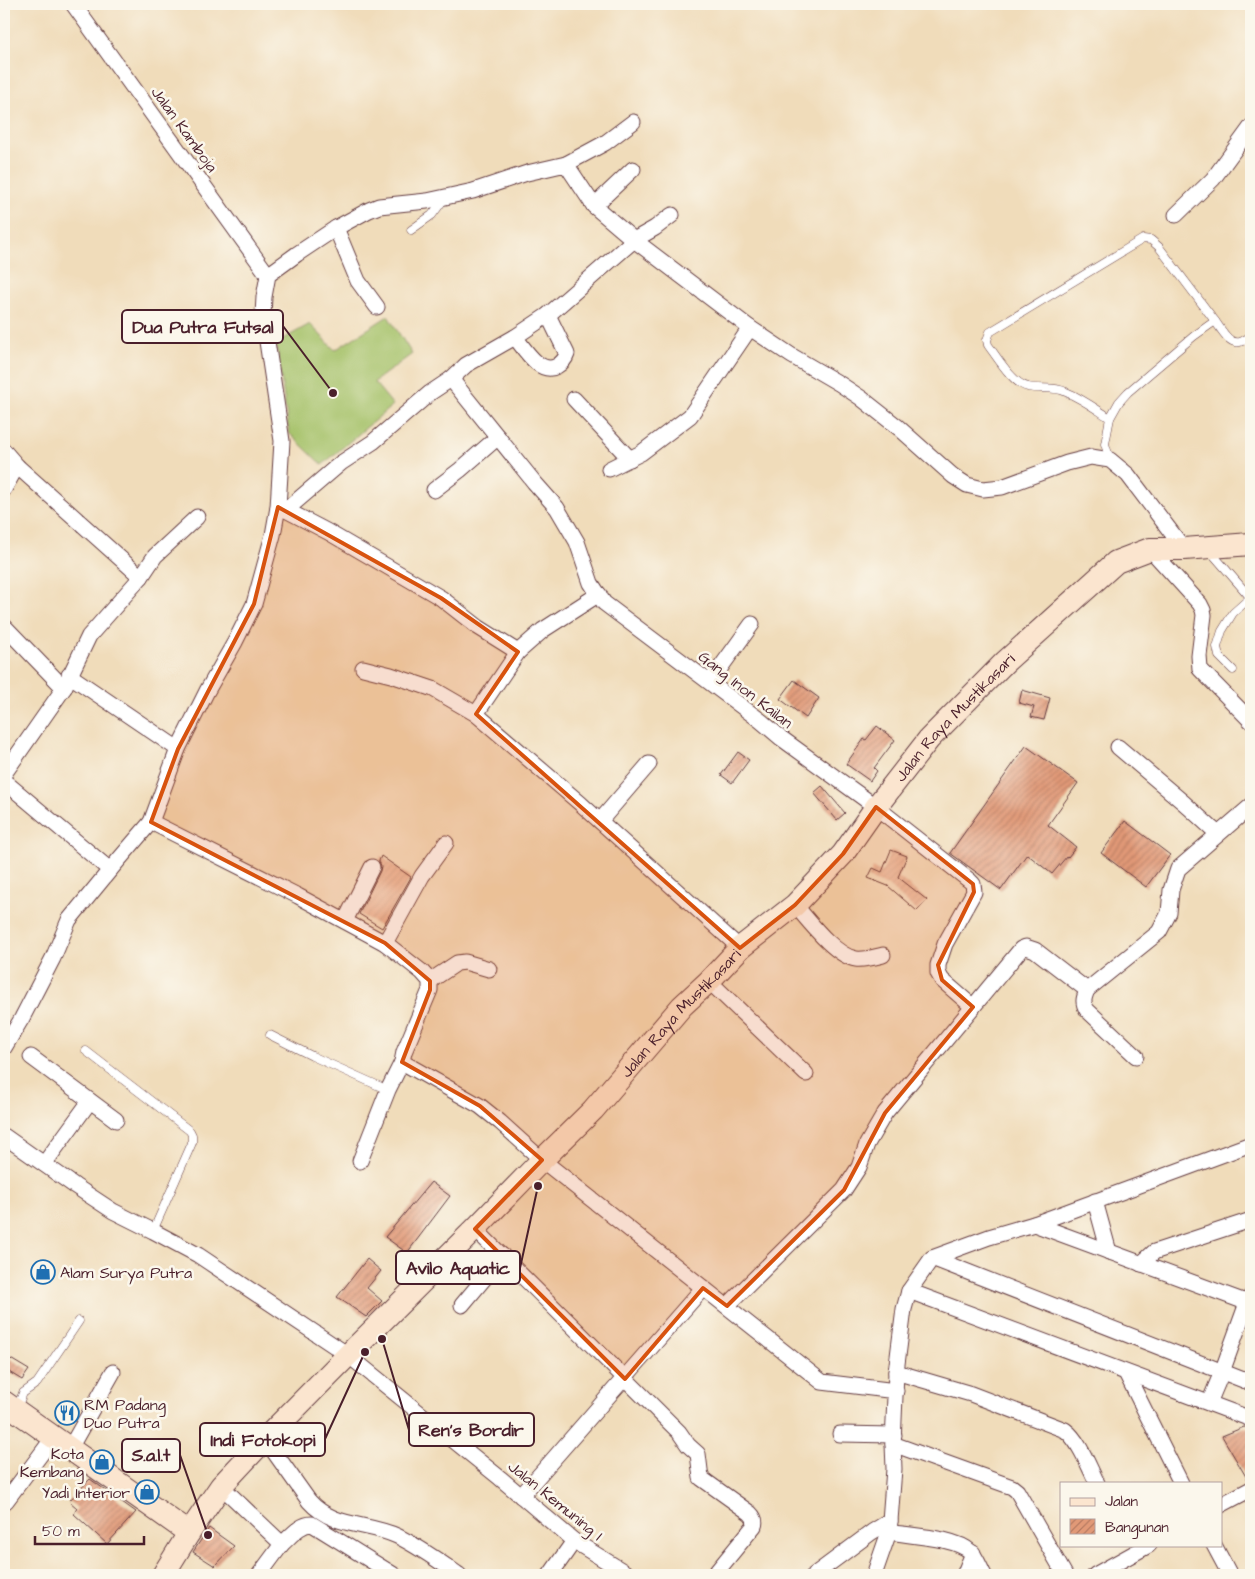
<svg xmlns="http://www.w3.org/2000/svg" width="1255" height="1579" viewBox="0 0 1255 1579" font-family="'Architects Daughter',sans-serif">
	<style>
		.pitch { fill: #a4c168; stroke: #77704a }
		.building { fill: url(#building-hatch) }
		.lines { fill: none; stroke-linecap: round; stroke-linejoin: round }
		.service-casing { stroke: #633b40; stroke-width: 9 }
		.minor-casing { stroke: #633b40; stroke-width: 17 }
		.secondary-casing { stroke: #633b40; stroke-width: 24 }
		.service { stroke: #fff; stroke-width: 8 }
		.minor { stroke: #fff; stroke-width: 15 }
		.secondary { stroke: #fbe5cf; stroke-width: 22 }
		.marked { fill: #d8530f; fill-opacity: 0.2; stroke: #d8530f; stroke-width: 4; stroke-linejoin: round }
		.labels { text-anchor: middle; stroke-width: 5; stroke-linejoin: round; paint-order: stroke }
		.street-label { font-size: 16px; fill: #4a1f2b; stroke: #fbf7ec }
		.poi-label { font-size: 16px; fill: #4a1f2b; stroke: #fbf7ec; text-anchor: start }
		.leader { fill: none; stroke: #4a1f2b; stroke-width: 2 }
		.callout-dot { fill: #4a1f2b; stroke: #fbf7ec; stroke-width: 2 }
		.callout { fill: #fbf7ec; stroke: #4a1f2b; stroke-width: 2 }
		.callout-label { font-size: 18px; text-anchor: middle; font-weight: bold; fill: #4a1f2b }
	</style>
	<defs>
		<pattern id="building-hatch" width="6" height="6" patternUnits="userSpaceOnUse" patternTransform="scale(1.25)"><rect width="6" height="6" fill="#e19977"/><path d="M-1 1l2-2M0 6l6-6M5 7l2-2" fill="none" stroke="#b87c62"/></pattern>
	</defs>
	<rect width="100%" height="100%" fill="#fbf7ec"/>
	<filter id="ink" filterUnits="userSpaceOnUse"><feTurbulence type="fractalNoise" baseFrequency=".02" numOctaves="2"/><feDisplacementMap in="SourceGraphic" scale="10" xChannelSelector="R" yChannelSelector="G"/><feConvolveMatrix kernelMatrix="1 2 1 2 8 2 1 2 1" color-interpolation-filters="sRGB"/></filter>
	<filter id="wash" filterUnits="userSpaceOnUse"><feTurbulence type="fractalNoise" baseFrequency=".0096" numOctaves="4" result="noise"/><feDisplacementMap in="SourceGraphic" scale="20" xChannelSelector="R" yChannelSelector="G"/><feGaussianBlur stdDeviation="1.12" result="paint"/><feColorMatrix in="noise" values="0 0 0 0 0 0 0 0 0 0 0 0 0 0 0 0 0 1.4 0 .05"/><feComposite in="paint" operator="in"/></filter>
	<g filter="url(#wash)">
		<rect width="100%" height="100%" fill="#f0dcba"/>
		<!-- pitch -->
		<polygon class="pitch" points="388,316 412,354 374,382 393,405 322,465 289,433 276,343 310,324 335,350"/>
		<g id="blocks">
			<!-- building -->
			<g class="building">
				<polygon points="794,680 819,698 806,718 780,699"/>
				<polygon points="1022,690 1050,698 1044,720 1031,717 1034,707 1019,703"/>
				<polygon points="877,726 895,740 874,768 877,771 870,781 846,764 864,739 866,740"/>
				<polygon points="1026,746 1078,783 1048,825 1076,847 1068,857 1067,856 1052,874 1027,854 1001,890 950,853"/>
				<polygon points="738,752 749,760 732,783 721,775"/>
				<polygon points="822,786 845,813 837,820 814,793"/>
				<polygon points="1125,821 1170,855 1146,887 1101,853"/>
				<polygon points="891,850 907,856 898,877 927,900 917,911 888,886 868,878 873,868 882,872"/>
				<polygon points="381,856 411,877 382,928 359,914 380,871 381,866 379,861"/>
				<polygon points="431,1182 450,1196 407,1253 385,1237"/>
				<polygon points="367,1259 381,1271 367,1288 382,1301 366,1317 337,1297"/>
				<polygon points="4,1355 29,1370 22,1380 4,1369"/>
				<polygon points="1244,1427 1251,1428 1251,1480 1248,1480 1222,1436"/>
				<polygon points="90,1479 136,1512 107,1544 74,1514 77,1508 69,1501"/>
				<polygon points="209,1528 234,1546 215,1566 193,1552"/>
			</g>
		</g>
	</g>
	<g filter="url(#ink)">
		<use href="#blocks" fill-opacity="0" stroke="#633b40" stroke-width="1"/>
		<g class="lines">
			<!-- service casing -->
			<g class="service-casing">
				<g id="service">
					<polyline points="411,230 432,215 444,199"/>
					<path d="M 1110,418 C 1096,409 1081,398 1066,392 C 1054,386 1040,390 1028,387 C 1013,384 997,357 988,345 L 987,340 L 990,332 L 1143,239 L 1151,240 L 1159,247 L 1215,321"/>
					<path d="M 1110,460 L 1105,444 L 1110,418 L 1119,402 L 1128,392 L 1194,336 L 1215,321 C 1221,329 1229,345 1240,342 C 1243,341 1248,338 1251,336"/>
					<polyline points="1210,551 1250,597"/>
					<polyline points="1233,670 1219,656 1217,647 1222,631 1233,613 1251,597"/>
					<polyline points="270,1035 312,1056 388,1090"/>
					<polyline points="86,1051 190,1131 192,1135 192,1143 153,1231"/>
					<polyline points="17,1408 23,1393 37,1383 79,1321"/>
				</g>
			</g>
			<!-- minor casing -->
			<g class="minor-casing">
				<g id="minor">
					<polyline points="73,4 268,275"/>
					<polyline points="566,164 605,143 633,122"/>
					<polyline points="594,206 633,169"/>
					<polyline points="672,215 655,228 634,240 548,315 515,337 466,365 451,379 534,482 557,508 577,542 591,583 604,603 761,721 781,738 876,807 970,881 973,884 974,892 945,944 938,965 938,973 942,980 973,1007"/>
					<polyline points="1176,215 1213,179 1251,127"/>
					<polyline points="336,228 358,281 377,307"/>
					<path d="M 515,337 C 524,348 540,376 557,366 C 562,363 565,360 567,354 L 548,315"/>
					<polyline points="574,399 630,459"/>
					<polyline points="4,451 17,466 141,577"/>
					<polyline points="609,469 641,453 690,416 750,328"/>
					<polyline points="4,489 17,466"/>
					<polyline points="434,490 460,470 498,437"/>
					<polyline points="278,507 286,510 328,532 441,598 478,627 518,652"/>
					<polyline points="286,510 341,463 373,442 430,393 451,379"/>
					<polyline points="1150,549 1200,604 1203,610 1204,615 1199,656 1200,669 1251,721"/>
					<polyline points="4,626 64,688"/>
					<polyline points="363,668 391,675 433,689 476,714 581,804 740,948"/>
					<polyline points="69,675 178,749"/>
					<polyline points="710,682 752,624"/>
					<polyline points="476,714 518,652 543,630 599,594"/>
					<polyline points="1118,747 1184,803 1218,834"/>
					<polyline points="4,774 64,688 89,636 141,577 155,556 197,517"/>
					<polyline points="4,781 110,870"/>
					<polyline points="600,821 649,764"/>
					<polyline points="151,822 298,896 385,943 422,972 430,981 430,990 404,1052 402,1062 480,1106 500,1122 542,1160 822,1382 896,1391"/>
					<path d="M 795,905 C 809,921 835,956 856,959 C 864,960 875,957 883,955"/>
					<polyline points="345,921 372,867"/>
					<polyline points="385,943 422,876 446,843"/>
					<polyline points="430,981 457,963 465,962 489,969"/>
					<polyline points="709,981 806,1074"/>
					<path d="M 1087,990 C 1084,998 1082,1002 1087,1010 L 1136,1056"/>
					<polyline points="4,1048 22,1018 53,958 69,920 110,870 151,822 178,749 207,691 235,642 254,604 273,535 278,507 282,441 263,315 264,297 268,275 297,254 336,228 369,210 379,206 427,201 473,191 527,173 566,164 594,206 634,240 750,328 792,356 840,384 861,398 899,428 953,476 967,485 983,489 1002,487 1067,463 1091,457 1110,460 1128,475 1184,549"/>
					<polyline points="31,1057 116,1120"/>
					<polyline points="4,1136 75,1186 113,1211 153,1231 198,1255 348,1355 500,1478 574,1541 629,1575"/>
					<polyline points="360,1161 388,1090 402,1062"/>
					<polyline points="44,1164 90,1101"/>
					<polyline points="1095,1201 1109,1252"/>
					<polyline points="1034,1224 1251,1304"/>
					<path d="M 475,1229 L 679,1432 L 688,1445 L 698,1454 L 701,1478 L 750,1513 C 754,1517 756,1521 754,1526 L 714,1575"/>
					<polyline points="932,1258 1251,1383"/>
					<polyline points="1141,1264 1154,1252 1251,1220"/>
					<polyline points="909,1291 1251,1419"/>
					<polyline points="462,1305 503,1256"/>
					<polyline points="727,1306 844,1190 859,1167 867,1144 885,1113 1021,949 1026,947 1035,950 1087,990 1159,932 1169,913 1171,890 1178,869 1251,806"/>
					<path d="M 896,1372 L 971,1394 L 1065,1430 C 1079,1440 1089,1467 1097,1483"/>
					<polyline points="1126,1373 1181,1483"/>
					<polyline points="1209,1403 1222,1372 1247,1303 1251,1296"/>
					<polyline points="840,1434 894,1435"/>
					<path d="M 265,1439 L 309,1501 C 333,1528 366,1522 397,1536 C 418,1546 439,1561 459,1575"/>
					<polyline points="893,1444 1012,1487 1017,1491 1065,1575"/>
					<polyline points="70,1448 113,1372"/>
					<path d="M 221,1486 L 282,1544 C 291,1536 300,1524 312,1524 L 394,1575"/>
					<polyline points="521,1496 703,1288"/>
					<polyline points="6,1501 53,1438"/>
					<polyline points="1221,1505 1251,1489"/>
					<path d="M 889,1532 C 910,1536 955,1537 971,1552 C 977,1558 980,1568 984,1575"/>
					<polyline points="1214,1545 1230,1575"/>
					<polyline points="259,1575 282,1544"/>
					<polyline points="550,1575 574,1541"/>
					<polyline points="814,1575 872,1532 890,1521"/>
					<polyline points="874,1575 889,1532 890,1521 894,1469 893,1444 896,1372 904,1309 909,1291 932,1258 989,1237 1034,1224 1251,1144"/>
					<polyline points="964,1575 973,1553"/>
					<polyline points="1095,1575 1149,1545"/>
				</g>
			</g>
			<!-- secondary casing -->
			<g class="secondary-casing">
				<g id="secondary">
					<polyline points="4,1402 189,1533"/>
					<path id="s1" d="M 163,1575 L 189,1533 L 221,1486 L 265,1439 L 348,1355 L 475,1229 L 542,1160 L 593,1110 L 682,1006 L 709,981 L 740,948 L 795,905 L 843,854 L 876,807 L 929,739 L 1005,662 L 1116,562 L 1150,549 L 1184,549 L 1251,544"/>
				</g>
			</g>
			<!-- service -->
			<use href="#service" class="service"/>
			<!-- minor -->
			<use href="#minor" class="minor"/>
			<!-- secondary -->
			<use href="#secondary" class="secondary"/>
		</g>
	</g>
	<!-- marked area -->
	<path class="marked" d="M 278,507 L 441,598 L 518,652 L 476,714 L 740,948 L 795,905 L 843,854 L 876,807 L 973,884 L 974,892 L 938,965 L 942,980 L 973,1007 L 885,1113 L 844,1190 L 727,1306 L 703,1288 L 625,1379 L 475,1229 L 542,1160 L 480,1106 L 402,1062 L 430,990 L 430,981 L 385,943 L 151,822 L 178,749 L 254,604 Z"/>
	<!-- icons -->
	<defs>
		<g id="shop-ring" transform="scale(1.25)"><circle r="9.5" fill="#fbf7ec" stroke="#1f6fb2" stroke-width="1.5"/><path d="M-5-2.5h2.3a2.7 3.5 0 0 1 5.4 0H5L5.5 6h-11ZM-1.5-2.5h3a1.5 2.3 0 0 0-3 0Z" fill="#1f6fb2"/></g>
		<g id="restaurant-ring" transform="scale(1.25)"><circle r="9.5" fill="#fbf7ec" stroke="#1f6fb2" stroke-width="1.5"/><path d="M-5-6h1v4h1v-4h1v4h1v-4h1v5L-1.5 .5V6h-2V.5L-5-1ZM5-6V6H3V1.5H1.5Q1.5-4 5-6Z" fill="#1f6fb2"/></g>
	</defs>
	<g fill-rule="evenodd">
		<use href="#shop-ring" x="43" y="1272"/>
		<use href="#restaurant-ring" x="67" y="1413"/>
		<use href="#shop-ring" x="102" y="1462"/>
		<use href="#shop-ring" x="147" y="1492"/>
	</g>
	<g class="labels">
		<!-- street labels -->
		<g class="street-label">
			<text transform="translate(185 129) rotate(54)" y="6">Jalan Kamboja</text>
			<text transform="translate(746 689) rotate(38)" y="6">Gang Inon Kailan</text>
			<text dy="6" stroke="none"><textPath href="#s1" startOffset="1171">Jalan Raya Mustikasari</textPath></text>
			<text dy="6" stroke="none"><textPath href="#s1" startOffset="766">Jalan Raya Mustikasari</textPath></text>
			<text transform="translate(556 1500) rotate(39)" y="6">Jalan Kemuning I</text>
		</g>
		<!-- poi labels -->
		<g class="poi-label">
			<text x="60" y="1278">Alam Surya Putra</text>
			<text x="84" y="1410">RM Padang<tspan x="84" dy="18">Duo Putra</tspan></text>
			<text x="84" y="1459" text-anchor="end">Kota<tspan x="84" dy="18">Kembang</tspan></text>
			<text x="130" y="1498" text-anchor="end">Yadi Interior</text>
		</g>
	</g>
	<!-- callouts -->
	<path class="leader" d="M333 393L283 326M538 1186L520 1268M382 1339L409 1430M365 1352L325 1439M208 1535L180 1455"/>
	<g class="callout-dot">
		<circle cx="333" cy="393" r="5"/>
		<circle cx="538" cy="1186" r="5"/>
		<circle cx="382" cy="1339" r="5"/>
		<circle cx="365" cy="1352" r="5"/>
		<circle cx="208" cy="1535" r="5"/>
	</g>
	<g class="callout">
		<rect x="122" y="310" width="161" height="33" rx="5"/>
		<rect x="396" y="1251" width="124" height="33" rx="5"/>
		<rect x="409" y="1413" width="125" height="33" rx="5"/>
		<rect x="200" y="1423" width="125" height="33" rx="5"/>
		<rect x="122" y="1439" width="58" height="33" rx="5"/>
	</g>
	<g class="callout-label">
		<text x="203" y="333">Dua Putra Futsal</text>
		<text x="458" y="1274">Avilo Aquatic</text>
		<text x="471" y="1436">Ren's Bordir</text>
		<text x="263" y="1446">Indi Fotokopi</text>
		<text x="151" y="1461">S.a.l.t</text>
	</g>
	<!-- margin -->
	<rect width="1255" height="1579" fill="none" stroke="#fbf7ec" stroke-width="20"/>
	<!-- legend -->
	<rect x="1060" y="1482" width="162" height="65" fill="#fbf7ec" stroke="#b4a19f"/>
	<rect x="1070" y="1498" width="25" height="8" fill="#fbe5cf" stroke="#b4a19f"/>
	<text x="1105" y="1506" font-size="15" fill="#4a1f2b">Jalan</text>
	<rect x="1070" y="1519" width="25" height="15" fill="url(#building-hatch)" stroke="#b4a19f"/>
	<text x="1105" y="1532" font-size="15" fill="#4a1f2b">Bangunan</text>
	<!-- scale -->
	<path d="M35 1536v8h109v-8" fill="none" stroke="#4a1f2b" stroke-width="2.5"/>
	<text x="42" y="1536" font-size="15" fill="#4a1f2b" stroke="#fbf7ec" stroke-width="4" paint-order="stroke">50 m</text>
</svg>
